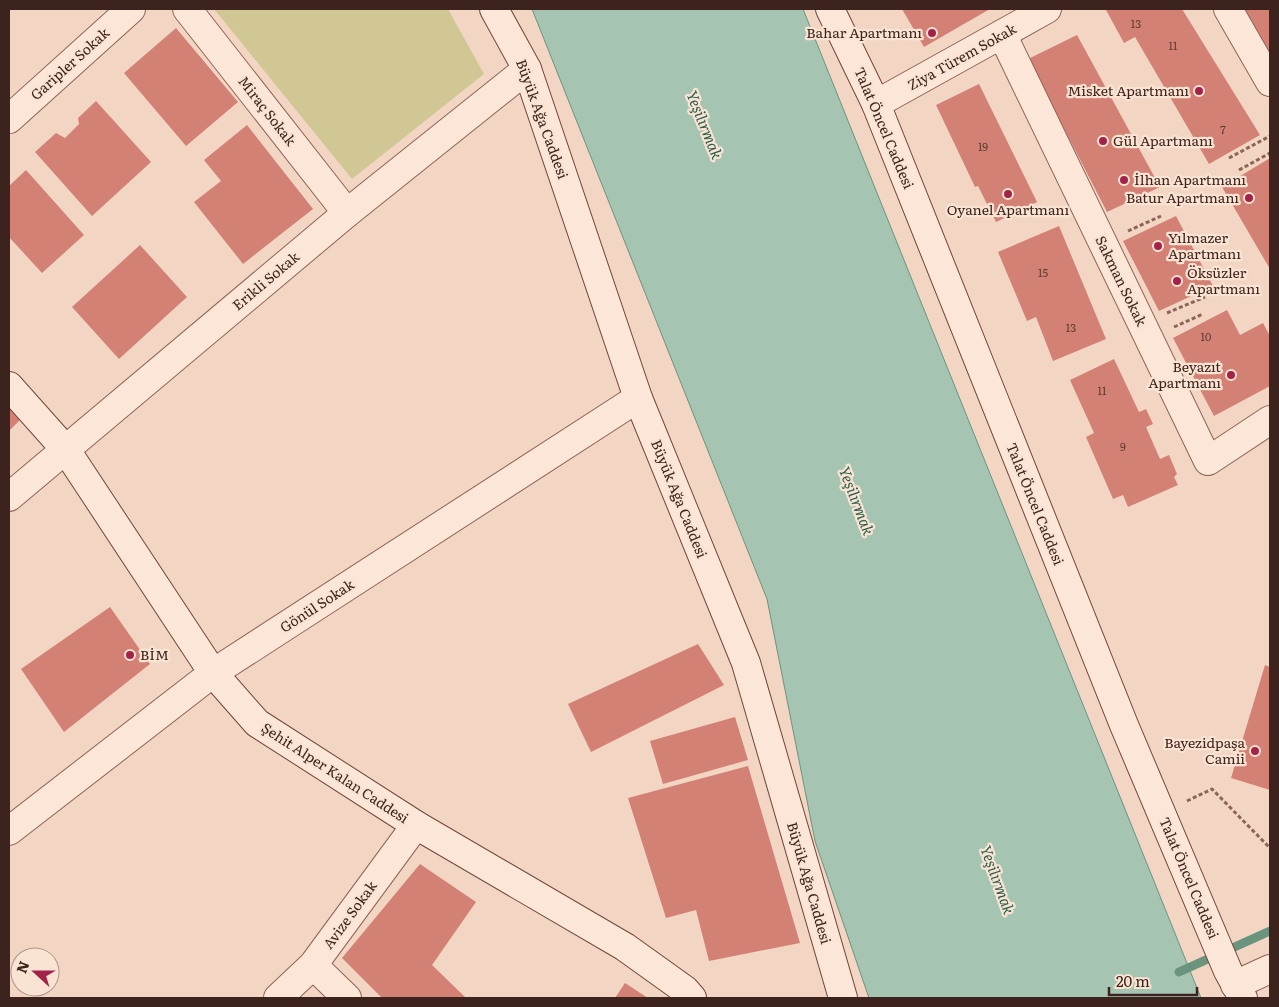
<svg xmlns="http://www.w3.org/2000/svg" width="1279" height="1007" viewBox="0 0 1279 1007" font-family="Literata,serif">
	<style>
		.green { fill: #d1c795 }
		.water { fill: #a5c4b2; stroke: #6b947e }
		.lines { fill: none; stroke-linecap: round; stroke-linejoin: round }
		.stream { stroke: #6b947e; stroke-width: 9 }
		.building { fill: #d38175 }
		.street-casing { stroke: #8e6458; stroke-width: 30 }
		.secondary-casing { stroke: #70463b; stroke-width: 30 }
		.path { stroke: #8e6458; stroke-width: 3; stroke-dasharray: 4 2.5; stroke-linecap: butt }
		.street { stroke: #fce6d7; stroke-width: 28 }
		.secondary { stroke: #fce6d7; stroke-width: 28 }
		.poi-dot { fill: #a32249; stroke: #f9e3d3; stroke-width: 2 }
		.labels { text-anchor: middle; stroke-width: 4.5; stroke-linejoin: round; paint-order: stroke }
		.number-label { font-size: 11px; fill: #623a33 }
		.poi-label { font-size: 14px; fill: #3d231d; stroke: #f9e3d3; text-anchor: end }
		.street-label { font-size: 14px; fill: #3d231d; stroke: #f9e3d3 }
		.water-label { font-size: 15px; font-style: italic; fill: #2b5e4b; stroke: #f9e3d3 }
	</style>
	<rect width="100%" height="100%" fill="#f2d6c3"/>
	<!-- green -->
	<polygon class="green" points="214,9 448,9 484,74 352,179"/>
	<!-- water -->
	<polygon class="water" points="532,9 803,9 1201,998 869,998 815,841 767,599"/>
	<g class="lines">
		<!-- stream -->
		<polyline class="stream" points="1179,972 1270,931"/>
	</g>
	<!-- building -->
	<g class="building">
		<polygon points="902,9 990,9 924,47"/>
		<polygon points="1108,9 1182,9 1260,135 1209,164 1135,37 1124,43 1106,10"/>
		<polygon points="1244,9 1270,9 1270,55"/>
		<polygon points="176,28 238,102 186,146 124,73"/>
		<polygon points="1077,35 1160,187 1107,212 1028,59"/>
		<polygon points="979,84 1037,202 996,222 978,186 975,187 936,105"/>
		<polygon points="96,101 151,162 92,216 35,152 56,133 65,138 79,124 78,118"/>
		<polygon points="247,125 313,209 243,264 194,202 221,181 204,160"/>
		<polygon points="1270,158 1270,269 1222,187"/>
		<polygon points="26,170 84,235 42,273 9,237 9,186"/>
		<polygon points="1176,216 1213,286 1159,311 1123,241"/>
		<polygon points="1059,226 1106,339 1053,361 1036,317 1027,321 998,252"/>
		<polygon points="140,245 187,297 119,359 72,307"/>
		<polygon points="1227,310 1240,335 1263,323 1270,336 1270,386 1214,416 1173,338"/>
		<polygon points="1114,359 1139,412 1146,409 1153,424 1146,427 1160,459 1169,455 1177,474 1174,477 1178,485 1128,507 1123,495 1113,499 1086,437 1094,433 1070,380"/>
		<polygon points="9,408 20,420 9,431"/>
		<polygon points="110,607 150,664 64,732 21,669"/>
		<polygon points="698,644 724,685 591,752 568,704"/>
		<polygon points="1265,665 1270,667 1270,790 1231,778"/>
		<polygon points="735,717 748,760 663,784 650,741"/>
		<polygon points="748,766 800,943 709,961 696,910 666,918 628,798"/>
		<polygon points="420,864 476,902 432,965 466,998 382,998 342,958"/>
		<polygon points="625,983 648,998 615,998"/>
	</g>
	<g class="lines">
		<!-- street casing -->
		<g class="street-casing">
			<g id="street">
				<polyline points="187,9 347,213"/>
				<polyline points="1228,9 1270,82"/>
				<polyline points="1002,34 1208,461 1270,420"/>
				<polyline points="876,104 1047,9"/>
				<polyline points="9,119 131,9"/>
				<polyline points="9,497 347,213 527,69"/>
				<polyline points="9,831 213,673 638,398"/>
				<polyline points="313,965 347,998"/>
				<polyline points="1235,985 1270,969"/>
				<polyline points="278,998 313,965 416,825"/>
			</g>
		</g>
		<!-- secondary casing -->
		<g class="secondary-casing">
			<g id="secondary">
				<polyline points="494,9 527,69 638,398 746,663 843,998"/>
				<polyline points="830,9 876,104 1124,725 1228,971 1243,998"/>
				<polyline points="9,386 66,450 213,673 257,723 416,825 625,947 685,990 692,998"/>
			</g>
		</g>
		<!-- path -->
		<g class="path">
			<polyline points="1229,158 1270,136"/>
			<polyline points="1239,170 1270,153"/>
			<polyline points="1128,231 1161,216"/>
			<polyline points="1167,313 1205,297"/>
			<polyline points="1174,327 1203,314"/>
			<polyline points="1187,801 1212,789 1270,848"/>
		</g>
		<!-- street -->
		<use href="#street" class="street"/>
		<!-- secondary -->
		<use href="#secondary" class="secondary"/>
	</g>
	<!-- markers -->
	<g class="poi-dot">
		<circle cx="932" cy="33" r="5"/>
		<circle cx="1199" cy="91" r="5"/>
		<circle cx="1103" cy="141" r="5"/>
		<circle cx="1124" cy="180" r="5"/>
		<circle cx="1008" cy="194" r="5"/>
		<circle cx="1249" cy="198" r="5"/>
		<circle cx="1158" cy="246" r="5"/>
		<circle cx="1177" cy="281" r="5"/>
		<circle cx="1231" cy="375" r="5"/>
		<circle cx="130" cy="655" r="5"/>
		<circle cx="1255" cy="751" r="5"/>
	</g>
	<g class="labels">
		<!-- number labels -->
		<g class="number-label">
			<text x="1136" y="28">13</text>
			<text x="1173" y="50">11</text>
			<text x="1223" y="134">7</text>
			<text x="983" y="151">19</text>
			<text x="1043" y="277">15</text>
			<text x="1071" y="332">13</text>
			<text x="1206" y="341">10</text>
			<text x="1102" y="395">11</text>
			<text x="1123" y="451">9</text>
		</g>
		<!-- poi labels -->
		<g class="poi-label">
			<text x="922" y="38">Bahar Apartmanı</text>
			<text x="1189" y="96">Misket Apartmanı</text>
			<text x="1113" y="146" text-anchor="start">Gül Apartmanı</text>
			<text x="1134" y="185" text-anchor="start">İlhan Apartmanı</text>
			<text x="1239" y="203">Batur Apartmanı</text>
			<text x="1008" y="215" text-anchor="middle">Oyanel Apartmanı</text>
			<text x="1168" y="243" text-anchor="start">Yılmazer<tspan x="1168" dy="16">Apartmanı</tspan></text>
			<text x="1187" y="278" text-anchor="start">Öksüzler<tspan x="1187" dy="16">Apartmanı</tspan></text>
			<text x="1221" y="372">Beyazıt<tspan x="1221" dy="16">Apartmanı</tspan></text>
			<text x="140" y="660" text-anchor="start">BİM</text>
			<text x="1245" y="748">Bayezidpaşa<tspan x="1245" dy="16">Camii</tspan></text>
		</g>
		<!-- street labels -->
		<g class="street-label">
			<text transform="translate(962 57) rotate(-29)" y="5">Ziya Türem Sokak</text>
			<text transform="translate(70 64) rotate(-42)" y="5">Garipler Sokak</text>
			<text transform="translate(267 111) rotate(52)" y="5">Miraç Sokak</text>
			<text transform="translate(542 119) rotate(70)" y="5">Büyük Ağa Caddesi</text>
			<text transform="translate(884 128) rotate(67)" y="5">Talat Öncel Caddesi</text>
			<text transform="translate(266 281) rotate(-40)" y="5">Erikli Sokak</text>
			<text transform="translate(1121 281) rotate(64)" y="5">Sakman Sokak</text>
			<text transform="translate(679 499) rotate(68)" y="5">Büyük Ağa Caddesi</text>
			<text transform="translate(1035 504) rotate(68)" y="5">Talat Öncel Caddesi</text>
			<text transform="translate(317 606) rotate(-33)" y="5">Gönül Sokak</text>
			<text transform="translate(335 773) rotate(33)" y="5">Şehit Alper Kalan Caddesi</text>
			<text transform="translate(1189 878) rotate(67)" y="5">Talat Öncel Caddesi</text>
			<text transform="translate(809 883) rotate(74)" y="5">Büyük Ağa Caddesi</text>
			<text transform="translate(350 915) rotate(-54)" y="5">Avize Sokak</text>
		</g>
		<!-- water labels -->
		<g class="water-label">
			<text transform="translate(704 125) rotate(68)" y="5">Yeşilırmak</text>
			<text transform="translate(856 501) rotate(69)" y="5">Yeşilırmak</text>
			<text transform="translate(997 880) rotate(70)" y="5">Yeşilırmak</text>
		</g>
	</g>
	<!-- border -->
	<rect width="1279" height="1007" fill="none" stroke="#3d231d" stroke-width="20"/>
	<!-- north arrow -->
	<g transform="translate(35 972) rotate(291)"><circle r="24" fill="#f9e3d3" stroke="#ae968a"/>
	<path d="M0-4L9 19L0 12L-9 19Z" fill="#a32249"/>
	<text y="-8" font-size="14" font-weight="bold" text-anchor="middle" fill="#3d231d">N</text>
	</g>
	<!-- scale -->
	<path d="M1109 987v8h88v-8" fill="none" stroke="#3d231d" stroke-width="2.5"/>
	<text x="1116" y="987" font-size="15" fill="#3d231d" stroke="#f9e3d3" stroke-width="4" paint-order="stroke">20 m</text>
</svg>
